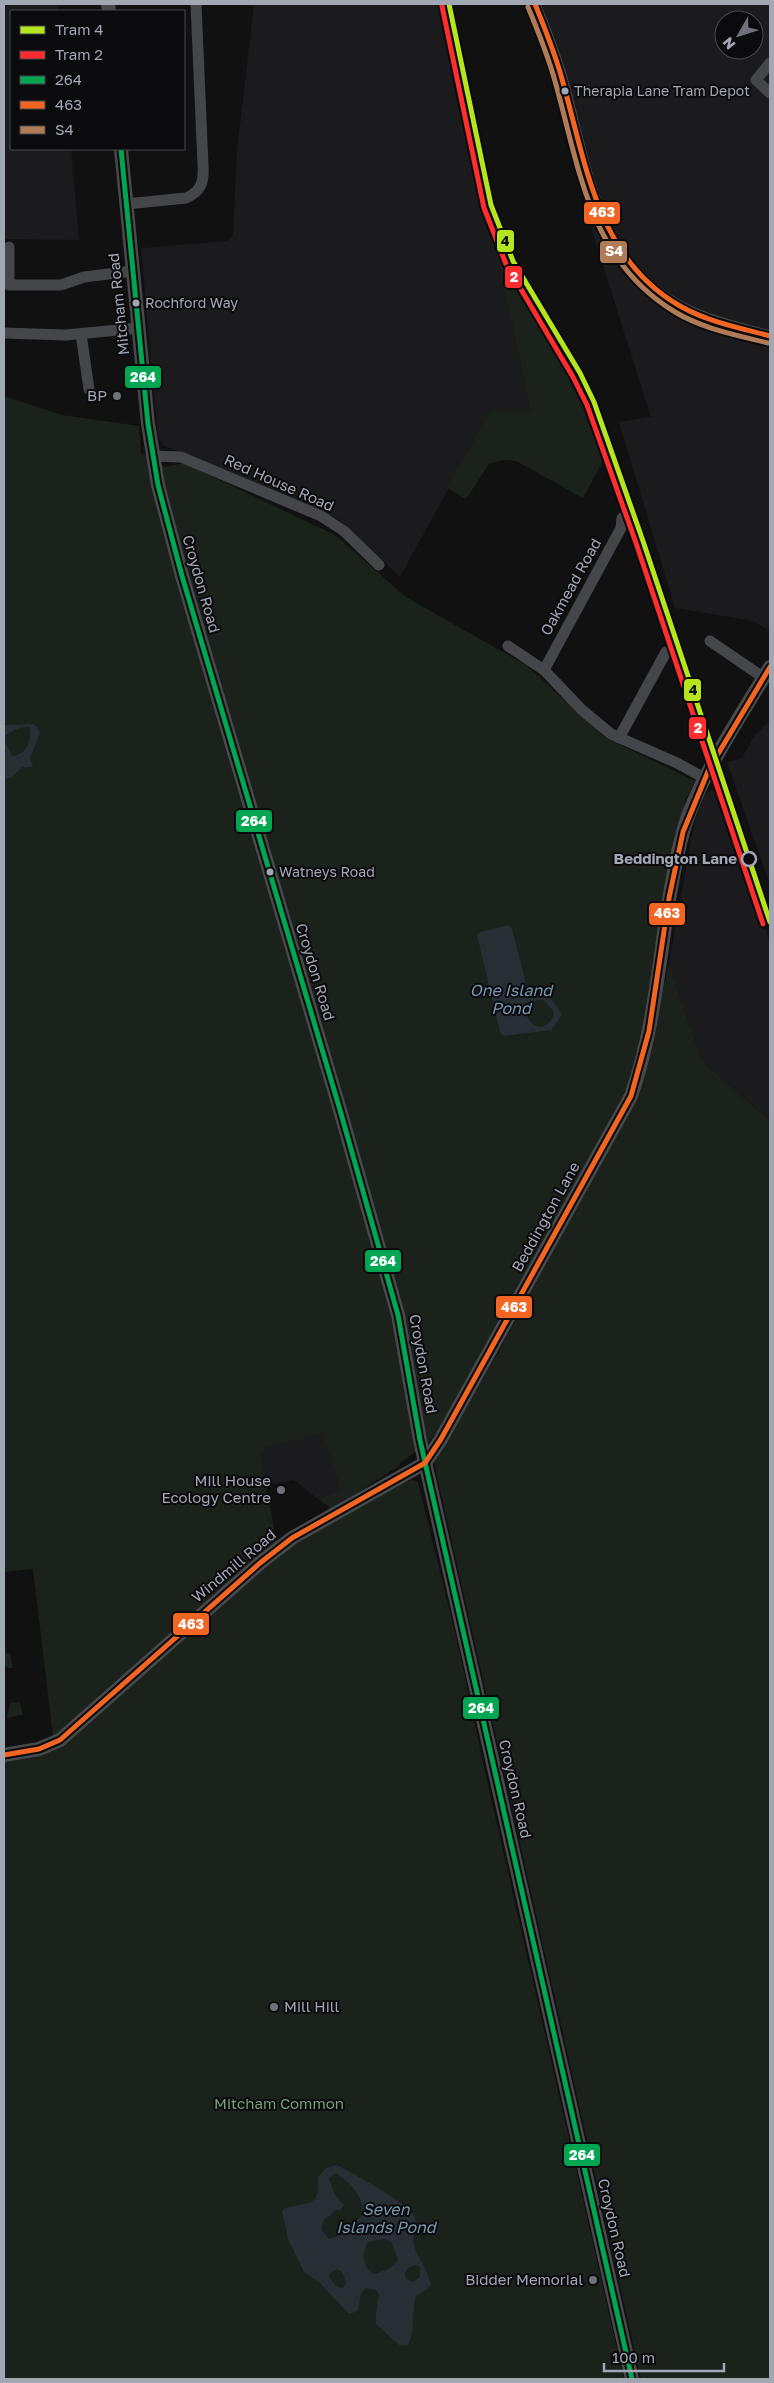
<svg xmlns="http://www.w3.org/2000/svg" width="774" height="2383" viewBox="0 0 774 2383" font-family="'Golos Text',sans-serif">
	<style>
		.built { fill: #1b1b1d; fill-rule: evenodd }
		.green { fill: #1b211b }
		.water { fill: #272e34; fill-rule: evenodd }
		.lines { fill: none; stroke-linecap: round; stroke-linejoin: round }
		.minor { stroke: #45464a; stroke-width: 11 }
		.major { stroke: #47494c; stroke-width: 14 }
		.bus-1-casing { stroke: #0b0b0d; stroke-width: 9 }
		.bus-2-casing { stroke: #0b0b0d; stroke-width: 9 }
		.bus-3-casing { stroke: #0b0b0d; stroke-width: 9 }
		.bus-1 { stroke: #00a651; stroke-width: 5 }
		.bus-2 { stroke: #f26522; stroke-width: 5 }
		.bus-3 { stroke: #b07c57; stroke-width: 5 }
		.tram-1-casing { stroke: #0b0b0d; stroke-width: 9 }
		.tram-2-casing { stroke: #0b0b0d; stroke-width: 9 }
		.tram-1 { stroke: #b5e61d; stroke-width: 5 }
		.tram-2 { stroke: #ff2d2d; stroke-width: 5 }
		.bus-dot { fill: #a1a7b3; stroke: #0b0b0d; stroke-width: 2 }
		.poi-dot { fill: #6f727a; stroke: #0b0b0d; stroke-width: 2 }
		.stop-dot { fill: #0b0b0d; stroke: #a1a7b3; stroke-width: 2.5 }
		.labels { text-anchor: middle; stroke-width: 4; stroke-linejoin: round; paint-order: stroke }
		.bus-label { font-size: 14px; fill: #a1a7b3; stroke: #0b0b0d; text-anchor: start }
		.street-label { font-size: 15px; fill: #a1a7b3; stroke: #0b0b0d }
		.poi-label { font-size: 15px; fill: #a1a7b3; stroke: #0b0b0d; text-anchor: end }
		.stop-label { font-size: 15px; font-weight: bold; fill: #a1a7b3; stroke: #0b0b0d; text-anchor: end }
		.park-label { font-size: 15px; fill: #779f78; stroke: #0b0b0d }
		.water-label { font-size: 16px; font-style: italic; fill: #7697af; stroke: #0b0b0d }
		.line-badge { stroke: #0b0b0d; stroke-width: 2 }
		.badge-label { font-size: 14px; text-anchor: middle; font-weight: bold; fill: #fff }
		.pale-badge-label { font-size: 14px; text-anchor: middle; font-weight: bold; fill: #111 }
	</style>
	<rect width="100%" height="100%" fill="#111"/>
	<!-- built -->
	<g class="built">
		<polygon points="4,4 58,4 59,11 11,11 11,149 71,149 79,240 4,239"/>
		<polygon points="254,4 445,4 531,413 491,411 400,577 340,520 163,445 158,437 141,248 227,241 233,235 237,152"/>
		<path d="M 526,4 L 770,4 L 770,631 L 753,621 L 675,608 L 619,422 L 651,417 L 593,234 L 556,80 ZM 724,20 L 754,20 L 754,50 L 724,50 Z"/>
		<polygon points="770,720 770,885 727,762 742,758 753,738"/>
		<polygon points="711,790 717,791 770,944 770,1121 702,1061 669,963 696,813 702,798"/>
		<polygon points="324,1431 344,1491 318,1499 294,1480 265,1486 258,1449"/>
	</g>
	<!-- green -->
	<g class="green">
		<path d="M 494,240 C 504,258 511,277 522,295 C 555,349 587,391 607,453 L 583,498 L 516,461 L 502,460 L 489,464 L 466,499 L 447,488 L 491,411 L 531,412 Z"/>
		<polygon points="4,396 62,415 139,426 141,453 165,467 184,463 335,535 406,597 526,665 606,738 695,781 685,801 685,806 632,1078 562,1210 442,1425 428,1443 401,1462 399,1466 332,1509 318,1499 341,1491 323,1433 265,1447 260,1456 277,1543 53,1737 33,1569 4,1572"/>
		<polygon points="669,963 702,1061 770,1121 770,2379 641,2379 435,1467 435,1460 499,1351 643,1083"/>
		<polygon points="412,1480 418,1482 459,1649 485,1772 624,2379 4,2379 4,1759 34,1754 292,1542 397,1485"/>
		<polygon points="6,1648 6,1653 10,1653 13,1668 8,1668 7,1666 4,1668 4,1649"/>
		<polygon points="20,1702 23,1715 7,1718 10,1703"/>
	</g>
	<!-- water -->
	<g class="water">
		<path d="M 34,724 L 40,733 L 30,758 L 33,767 L 23,767 L 12,777 L 4,780 L 4,725 ZM 29,727 C 33,740 26,755 12,756 L 4,740 L 6,735 L 19,728 Z"/>
		<path d="M 509,925 L 512,929 L 528,991 C 547,999 552,994 562,1015 L 551,1030 L 504,1036 L 500,1032 L 477,935 L 480,932 ZM 537,1000 L 544,1000 L 554,1012 C 550,1034 527,1030 526,1009 Z"/>
		<path d="M 337,2165 C 351,2172 409,2204 414,2215 C 419,2226 411,2236 414,2246 C 419,2260 428,2270 431,2285 L 426,2290 L 416,2296 C 411,2309 416,2334 407,2346 L 399,2345 L 376,2324 C 375,2314 378,2305 379,2294 L 376,2290 L 366,2288 L 361,2293 L 358,2311 L 349,2314 L 319,2282 L 304,2272 L 288,2239 L 282,2211 L 285,2208 C 310,2201 320,2208 318,2177 L 326,2168 ZM 336,2173 C 350,2183 364,2196 363,2215 L 357,2220 L 354,2230 L 329,2239 L 322,2230 C 322,2222 324,2217 332,2215 L 334,2210 L 340,2210 L 344,2205 L 335,2195 L 329,2178 ZM 385,2239 L 391,2242 L 398,2259 C 394,2268 382,2272 373,2274 C 362,2265 362,2253 368,2242 ZM 416,2265 L 420,2267 L 420,2277 L 413,2282 L 406,2279 L 405,2273 L 408,2268 ZM 337,2269 C 343,2271 345,2278 346,2284 L 343,2288 L 337,2287 L 329,2277 L 330,2273 Z"/>
	</g>
	<g class="lines">
		<!-- minor -->
		<g class="minor">
			<path d="M 535,4 C 546,32 558,60 565,89 C 587,170 598,263 680,306 C 708,321 740,328 770,336"/>
			<polyline points="770,63 756,80 770,93"/>
			<path d="M 126,204 L 186,198 C 202,191 204,181 203,165 L 196,4"/>
			<polyline points="9,247 9,285 61,285 84,277 132,271"/>
			<polyline points="4,333 66,335 139,328"/>
			<polyline points="81,334 89,389"/>
			<polyline points="152,456 181,457 321,516 344,531 379,565"/>
			<polyline points="710,641 764,678"/>
			<polyline points="508,646 544,670 582,710 611,734 677,763 706,779"/>
			<polyline points="544,670 621,528 622,518"/>
			<polyline points="619,738 666,652"/>
		</g>
		<!-- major -->
		<g class="major">
			<polyline points="108,4 109,11"/>
			<polyline points="121,149 148,424 158,485 182,576 340,1110 398,1315 420,1440 632,2379"/>
			<path d="M 4,1755 L 39,1749 L 60,1740 L 260,1563 L 292,1538 L 425,1463 L 441,1439 L 631,1096 C 661,1011 660,918 683,832 C 697,780 742,714 770,667"/>
		</g>
		<!-- bus-1 casing -->
		<g class="bus-1-casing">
			<polyline id="bus-1" points="121,149 148,424 158,485 182,576 340,1110 398,1315 420,1440 632,2379"/>
		</g>
		<!-- bus-2 casing -->
		<g class="bus-2-casing">
			<g id="bus-2">
				<path d="M 535,4 C 545,29 555,53 562,79 C 586,163 597,259 680,306 C 708,322 740,328 770,336"/>
				<polyline points="4,1755 39,1749 60,1740 260,1563 292,1538 425,1463 441,1439 631,1096 649,1031 669,898 683,832 709,769 770,667"/>
			</g>
		</g>
		<!-- bus-3 casing -->
		<g class="bus-3-casing">
			<path id="bus-3" d="M 528,7 C 538,31 548,56 555,81 C 580,170 589,260 675,312 C 703,329 737,335 768,343"/>
		</g>
		<!-- bus-1 -->
		<use href="#bus-1" class="bus-1"/>
		<!-- bus-2 -->
		<use href="#bus-2" class="bus-2"/>
		<!-- bus-3 -->
		<use href="#bus-3" class="bus-3"/>
		<!-- tram-1 casing -->
		<g class="tram-1-casing">
			<polyline id="tram-1" points="449,4 491,205 513,261 580,373 594,402 643,541 770,922"/>
		</g>
		<!-- tram-2 casing -->
		<g class="tram-2-casing">
			<polyline id="tram-2" points="442,6 484,208 506,264 573,377 587,405 636,543 763,924"/>
		</g>
		<!-- tram-1 -->
		<use href="#tram-1" class="tram-1"/>
		<!-- tram-2 -->
		<use href="#tram-2" class="tram-2"/>
	</g>
	<!-- markers -->
	<g class="bus-dot">
		<circle cx="565" cy="91" r="4.5"/>
		<circle cx="136" cy="303" r="4.5"/>
		<circle cx="270" cy="872" r="4.5"/>
	</g>
	<g class="poi-dot">
		<circle cx="117" cy="396" r="5"/>
		<circle cx="281" cy="1490" r="5"/>
		<circle cx="274" cy="2007" r="5"/>
		<circle cx="593" cy="2280" r="5"/>
	</g>
	<circle class="stop-dot" cx="749" cy="859" r="7"/>
	<g class="labels">
		<!-- bus labels -->
		<g class="bus-label">
			<text x="574" y="96">Therapia Lane Tram Depot</text>
			<text x="145" y="308">Rochford Way</text>
			<text x="279" y="877">Watneys Road</text>
		</g>
		<!-- street labels -->
		<g class="street-label">
			<text transform="translate(119 304) rotate(-96)" y="5">Mitcham Road</text>
			<text transform="translate(279 483) rotate(24)" y="5">Red House Road</text>
			<text transform="translate(201 584) rotate(74)" y="5">Croydon Road</text>
			<text transform="translate(571 587) rotate(-61)" y="5">Oakmead Road</text>
			<text transform="translate(315 972) rotate(73)" y="5">Croydon Road</text>
			<text transform="translate(546 1217) rotate(-61)" y="5">Beddington Lane</text>
			<text transform="translate(423 1364) rotate(80)" y="5">Croydon Road</text>
			<text transform="translate(234 1566) rotate(-40)" y="5">Windmill Road</text>
			<text transform="translate(515 1789) rotate(77)" y="5">Croydon Road</text>
			<text transform="translate(614 2228) rotate(77)" y="5">Croydon Road</text>
		</g>
		<!-- poi labels -->
		<g class="poi-label">
			<text x="107" y="401">BP</text>
			<text x="271" y="1486">Mill House<tspan x="271" dy="17">Ecology Centre</tspan></text>
			<text x="284" y="2012" text-anchor="start">Mill Hill</text>
			<text x="583" y="2285">Bidder Memorial</text>
		</g>
		<!-- stop labels -->
		<g class="stop-label">
			<text x="737" y="864">Beddington Lane</text>
		</g>
		<!-- park labels -->
		<g class="park-label">
			<text x="279" y="2109">Mitcham Common</text>
		</g>
		<!-- water labels -->
		<g class="water-label">
			<text x="511" y="996">One Island<tspan x="511" dy="18">Pond</tspan></text>
			<text x="386" y="2215">Seven<tspan x="386" dy="18">Islands Pond</tspan></text>
		</g>
	</g>
	<g class="line-badge">
		<rect x="583" y="201" width="38" height="24" rx="5" fill="#f26522"/>
		<rect x="496" y="229" width="19" height="24" rx="5" fill="#b5e61d"/>
		<rect x="599" y="240" width="29" height="24" rx="5" fill="#b07c57"/>
		<rect x="504" y="265" width="19" height="24" rx="5" fill="#ff2d2d"/>
		<rect x="124" y="365" width="38" height="24" rx="5" fill="#00a651"/>
		<rect x="683" y="678" width="19" height="24" rx="5" fill="#b5e61d"/>
		<rect x="688" y="716" width="19" height="24" rx="5" fill="#ff2d2d"/>
		<rect x="235" y="809" width="38" height="24" rx="5" fill="#00a651"/>
		<rect x="648" y="902" width="38" height="24" rx="5" fill="#f26522"/>
		<rect x="364" y="1249" width="38" height="24" rx="5" fill="#00a651"/>
		<rect x="495" y="1295" width="38" height="24" rx="5" fill="#f26522"/>
		<rect x="172" y="1612" width="38" height="24" rx="5" fill="#f26522"/>
		<rect x="462" y="1696" width="38" height="24" rx="5" fill="#00a651"/>
		<rect x="563" y="2143" width="38" height="24" rx="5" fill="#00a651"/>
	</g>
	<g class="badge-label">
		<text x="602" y="217">463</text>
		<text x="614" y="256">S4</text>
		<text x="514" y="282">2</text>
		<text x="143" y="382">264</text>
		<text x="698" y="733">2</text>
		<text x="254" y="826">264</text>
		<text x="667" y="918">463</text>
		<text x="383" y="1266">264</text>
		<text x="514" y="1312">463</text>
		<text x="191" y="1629">463</text>
		<text x="481" y="1713">264</text>
		<text x="582" y="2160">264</text>
	</g>
	<g class="pale-badge-label">
		<text x="505" y="246">4</text>
		<text x="693" y="695">4</text>
	</g>
	<!-- border -->
	<rect width="774" height="2383" fill="none" stroke="#a1a7b3" stroke-width="10"/>
	<!-- legend -->
	<rect x="10" y="10" width="175" height="140" fill="#0b0b0d" stroke="#47494f"/>
	<rect x="20" y="26" width="25" height="8" fill="#b5e61d" stroke="#47494f"/>
	<text x="55" y="35" font-size="15" fill="#a1a7b3">Tram 4</text>
	<rect x="20" y="51" width="25" height="8" fill="#ff2d2d" stroke="#47494f"/>
	<text x="55" y="60" font-size="15" fill="#a1a7b3">Tram 2</text>
	<rect x="20" y="76" width="25" height="8" fill="#00a651" stroke="#47494f"/>
	<text x="55" y="85" font-size="15" fill="#a1a7b3">264</text>
	<rect x="20" y="101" width="25" height="8" fill="#f26522" stroke="#47494f"/>
	<text x="55" y="110" font-size="15" fill="#a1a7b3">463</text>
	<rect x="20" y="126" width="25" height="8" fill="#b07c57" stroke="#47494f"/>
	<text x="55" y="135" font-size="15" fill="#a1a7b3">S4</text>
	<!-- north arrow -->
	<g transform="translate(739 35) rotate(231)"><circle r="24" fill="#0b0b0d" stroke="#47494f"/>
	<path d="M0-4L9 19L0 12L-9 19Z" fill="#6f727a"/>
	<text y="-8" font-size="14" font-weight="bold" text-anchor="middle" fill="#a1a7b3">N</text>
	</g>
	<!-- scale -->
	<path d="M604 2363v8h120v-8" fill="none" stroke="#a1a7b3" stroke-width="2.5"/>
	<text x="612" y="2363" font-size="15" fill="#a1a7b3" stroke="#0b0b0d" stroke-width="4" paint-order="stroke">100 m</text>
</svg>
